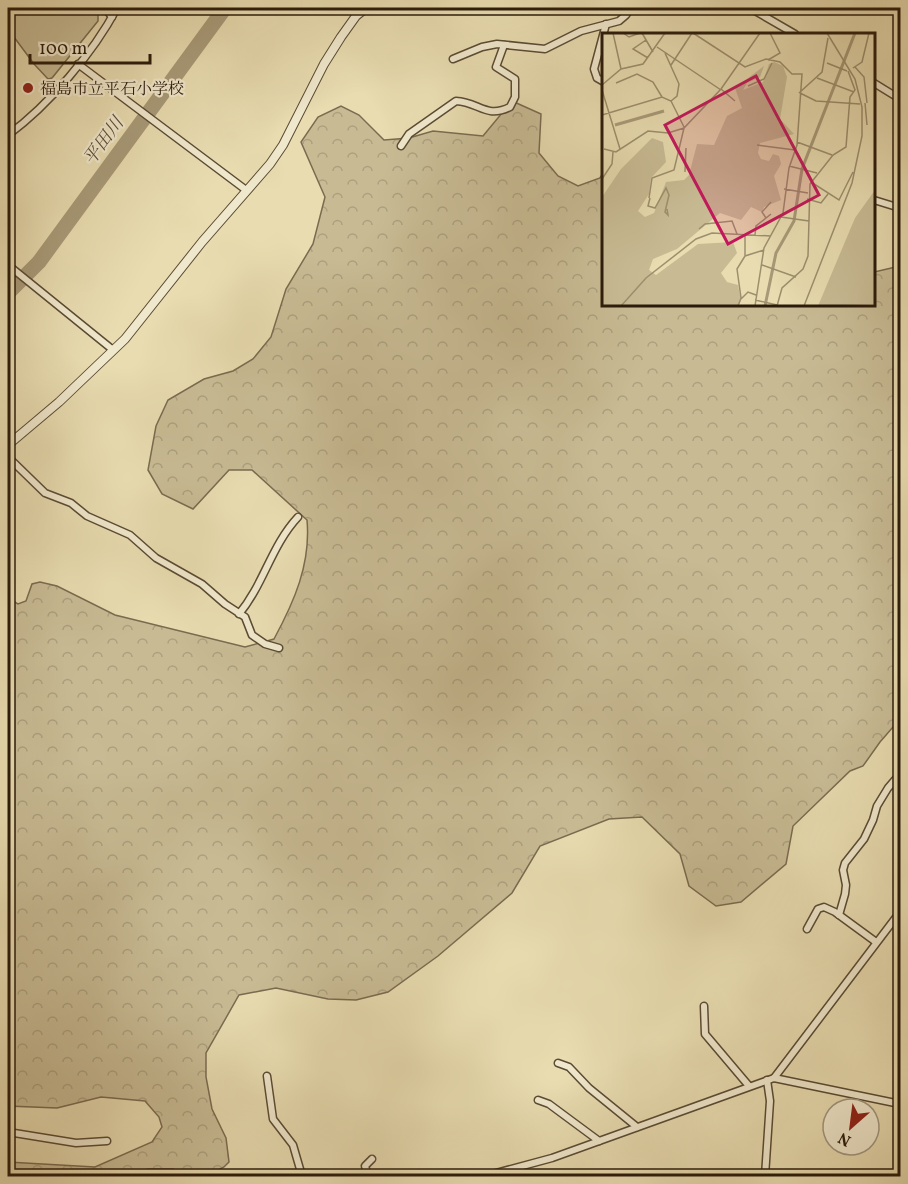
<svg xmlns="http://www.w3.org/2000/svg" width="908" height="1184" viewBox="0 0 908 1184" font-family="Vollkorn,'Noto Serif JP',serif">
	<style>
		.forest { fill: url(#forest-crowns); stroke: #7a6b50; stroke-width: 1.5 }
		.pitch { fill: #c8bb94; stroke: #7a6b50; stroke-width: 1.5 }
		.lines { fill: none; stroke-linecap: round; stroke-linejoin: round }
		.river { stroke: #a89a78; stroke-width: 15 }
		.minor-casing { stroke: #5a4b34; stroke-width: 9 }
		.tertiary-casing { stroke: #5a4b34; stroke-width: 10 }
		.minor { stroke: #f0e8cc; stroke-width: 6 }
		.tertiary { stroke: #f0e8cc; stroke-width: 8 }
		.poi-dot { fill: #8f2418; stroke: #f0e8cc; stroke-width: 2 }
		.labels { text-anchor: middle; stroke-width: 4.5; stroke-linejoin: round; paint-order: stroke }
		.poi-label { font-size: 16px; fill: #2b1b0b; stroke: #f0e8cc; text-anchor: start }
		.water-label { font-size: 18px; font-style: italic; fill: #5d4e37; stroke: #f0e8cc }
		.inset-river { fill: none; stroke: #a89a78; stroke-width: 3 }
		.inset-road { fill: none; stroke: #9c8f6e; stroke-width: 1.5 }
		.view { fill: #c2185b; fill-opacity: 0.15; stroke: #c2185b; stroke-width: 3 }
		.inset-edge { fill: none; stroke: #2b1b0b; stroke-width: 3 }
	</style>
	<defs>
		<pattern id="forest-crowns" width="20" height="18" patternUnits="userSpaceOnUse" patternTransform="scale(1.5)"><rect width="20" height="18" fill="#c8bb94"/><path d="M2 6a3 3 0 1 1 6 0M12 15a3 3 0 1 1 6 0" fill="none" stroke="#aca07e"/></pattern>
	</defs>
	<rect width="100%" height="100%" fill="#e8dcb0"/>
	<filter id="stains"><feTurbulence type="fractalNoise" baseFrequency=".00333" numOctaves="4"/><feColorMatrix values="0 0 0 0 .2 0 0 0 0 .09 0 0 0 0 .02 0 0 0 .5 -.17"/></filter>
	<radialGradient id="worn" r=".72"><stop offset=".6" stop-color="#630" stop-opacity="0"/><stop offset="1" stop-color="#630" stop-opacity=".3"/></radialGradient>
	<!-- forest -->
	<path class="forest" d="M 512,101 L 541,114 L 539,153 L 558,176 L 578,186 L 600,178 L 603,173 L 604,304 L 874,304 L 874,272 L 900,266 L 900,719 L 880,742 L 863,766 L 850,771 L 793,826 L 786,864 L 741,902 L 716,906 L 689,886 L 680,854 L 642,817 L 609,819 L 540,846 L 512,893 L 438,956 L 388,992 L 356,1000 L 328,999 L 276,988 L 239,995 L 206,1053 L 206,1077 L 212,1109 L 226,1138 L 229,1162 L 224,1167 L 209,1175 L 195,1176 L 188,1176 L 173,1169 L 148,1169 L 128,1176 L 8,1176 L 8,1162 L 95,1167 L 152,1142 L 162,1127 L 159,1117 L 145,1101 L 101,1097 L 57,1108 L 8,1106 L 8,598 L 18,604 L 26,601 L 32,584 L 40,582 L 57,586 L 115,615 L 245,647 L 274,639 C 294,602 311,564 307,520 L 252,470 L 229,470 L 193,509 L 162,494 L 148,470 L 156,426 L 168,400 L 204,379 L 233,371 L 253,359 L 271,337 L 286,289 L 313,244 L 325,197 L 301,142 L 318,117 L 341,106 L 359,115 L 384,140 L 409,138 L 433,131 L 483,136 Z"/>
	<!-- pitch -->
	<polygon class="pitch" points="8,8 93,8 98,15 98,21 52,78 48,79 34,64 8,29"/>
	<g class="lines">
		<!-- river -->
		<polyline class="river" points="8,293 39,262 225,8"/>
		<!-- minor casing -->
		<g class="minor-casing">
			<g id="minor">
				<polyline points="105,8 112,17"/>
				<polyline points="750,8 795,34"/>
				<polyline points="453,59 482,47 497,44 545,49 581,31 619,21 626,15 631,8"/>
				<polyline points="78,64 246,190"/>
				<polyline points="604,82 597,78 594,69 606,24"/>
				<polyline points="874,83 900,99"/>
				<path d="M 8,135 C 49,105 93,53 117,8"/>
				<path d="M 401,146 L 409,134 L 456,101 C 479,102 486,119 510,107 L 515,97 L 515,79 L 496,67 L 504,45"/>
				<polyline points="874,200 900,208"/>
				<polyline points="8,265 113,350"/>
				<polyline points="8,457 45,493 71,503 87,516 130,535 156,558 202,584 225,604 245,617 252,635 265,644 279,648"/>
				<path d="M 239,614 C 264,584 271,546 298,517"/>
				<polyline points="839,915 845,894 846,885 843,870 845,863 864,839 873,820 877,806 888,788 900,774"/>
				<polyline points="807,929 818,909 824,907 835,912 876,942"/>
				<polyline points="704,1006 705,1034 749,1086"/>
				<polyline points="558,1063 569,1067 589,1088 637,1127"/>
				<polyline points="267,1076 273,1119 293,1145 302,1176"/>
				<polyline points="774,1078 900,912"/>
				<polyline points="538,1100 549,1104 599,1141"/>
				<polyline points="8,1132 76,1143 107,1141"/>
				<polyline points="291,1176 300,1173"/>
				<polyline points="368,1176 365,1166 372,1159"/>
				<polyline points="485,1176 552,1158 774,1078 900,1104"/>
				<polyline points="765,1176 770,1101 767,1080"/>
			</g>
		</g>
		<!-- tertiary casing -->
		<g class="tertiary-casing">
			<polyline id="tertiary" points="8,445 59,402 125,339 202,242 270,164 283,145 324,64 341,37 356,16 366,8"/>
		</g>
		<!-- minor -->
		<use href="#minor" class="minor"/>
		<!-- tertiary -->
		<use href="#tertiary" class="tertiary"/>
	</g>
	<!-- markers -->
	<circle class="poi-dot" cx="28" cy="88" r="6"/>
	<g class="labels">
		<!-- poi labels -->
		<g class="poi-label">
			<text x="40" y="94">福島市立平石小学校</text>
		</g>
		<!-- water labels -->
		<g class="water-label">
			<text transform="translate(103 141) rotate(-54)" y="6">平田川</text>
		</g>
	</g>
	<!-- overview -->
	<g transform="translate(602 33)">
		<rect width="273" height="273" fill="#e8dcb0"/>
		<path d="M 172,29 L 181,33 L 185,44 L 178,86 L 192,101 L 158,110 L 156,120 L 159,126 L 167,128 L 171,121 L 177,123 L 179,131 L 172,143 L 179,167 L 162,174 L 160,179 L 149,174 L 139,187 L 118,180 L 75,216 L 51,226 L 47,237 L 54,242 L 96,211 L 131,209 L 135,220 L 119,240 L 125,249 L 136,252 L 139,268 L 136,273 L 0,273 L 0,164 L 19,136 L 50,105 L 61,109 L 64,129 L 49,145 L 47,161 L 36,178 L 43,184 L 52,180 L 64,149 L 82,147 L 87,142 L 95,111 L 112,112 L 125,83 L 140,75 L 133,55 L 162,33 L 158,44 L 145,50 L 141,57 L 161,49 L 167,31 ZM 273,157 L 273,271 L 216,273 L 253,185 Z" fill="#c8bb94"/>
		<path class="inset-river" d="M 13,92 L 62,78M 163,273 L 174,220 L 192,188 L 200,136 L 253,0"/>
		<path class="inset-road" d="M 11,0 L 19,36M 21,0 L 27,4 L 38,0M 40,0 L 51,19M 91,0 L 143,34 L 164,26 L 178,29 L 190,41 L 200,41 L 195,112 L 187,135 L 181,180 L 162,215 L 153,273M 44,7 L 31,16 L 46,25M 55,14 L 119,57M 63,20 L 77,51 L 75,63 L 69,68M 166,27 L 178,20 L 168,0M 225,30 L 245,38M 69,32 L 90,0M 253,34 L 262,44 L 265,70M 251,35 L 260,29 L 267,0M 215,45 L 252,59M 14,50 L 35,41 L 51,49 L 60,64M 0,52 L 19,36 L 41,31 L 63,0M 146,53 L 162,46 L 170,30M 119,56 L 133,68M 0,57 L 18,116M 197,60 L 220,39 L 226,5M 198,60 L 214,68 L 258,71M 263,70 L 265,92M 0,82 L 60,64 L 69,68 L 82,94M 195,109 L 230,122M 155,112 L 193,117M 2,116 L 14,119 L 46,98 L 66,100 L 82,95 L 119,56 L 158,0M 187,133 L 215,140M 83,139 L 84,115M 0,146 L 10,131 L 11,119M 209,149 L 237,167 L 251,139M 182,156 L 206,160M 47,165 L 50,145 L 72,137 L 82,95M 48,165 L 46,173 L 53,175 L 64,155 L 67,162 L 63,179 L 66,182 L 65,176M 205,166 L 219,170 L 226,161M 179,184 L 207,188M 164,185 L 160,179 L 169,169M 97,196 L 103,191 L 130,188 L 135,201M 143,202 L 143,223M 153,202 L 154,193 L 169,181M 160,232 L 194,244M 139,266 L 146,259 L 154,262M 153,267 L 175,272M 19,273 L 44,245 L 94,206 L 110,200 L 169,203M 136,273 L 139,265 L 135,236 L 143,223 L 162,217M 175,273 L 180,255 L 201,236 L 206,223 L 208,151 L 231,122 L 244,114 L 248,64 L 253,57 L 246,38M 202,273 L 250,150 L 260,103 L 260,74 L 253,46 L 225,0"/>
		<path class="view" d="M 154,43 L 217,162 L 126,211 L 63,92 Z"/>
		<rect width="273" height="273" class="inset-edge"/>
	</g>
	<!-- margin -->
	<rect width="908" height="1184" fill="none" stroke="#e8dcb0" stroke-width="30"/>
	<rect x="9" y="9" width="890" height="1166" fill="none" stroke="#2b1b0b" stroke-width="3"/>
	<rect x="15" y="15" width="878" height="1154" fill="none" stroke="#2b1b0b" stroke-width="1.5"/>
	<!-- north arrow -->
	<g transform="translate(851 1127) rotate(208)"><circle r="28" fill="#f0e8cc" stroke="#a1967f" stroke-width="1.5"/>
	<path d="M0-4.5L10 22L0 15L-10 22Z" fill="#8f2418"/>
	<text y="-9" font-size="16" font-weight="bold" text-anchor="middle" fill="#2b1b0b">N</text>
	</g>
	<!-- scale -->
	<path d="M30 54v9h120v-9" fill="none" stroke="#2b1b0b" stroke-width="3"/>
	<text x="39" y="54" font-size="18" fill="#2b1b0b" stroke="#f0e8cc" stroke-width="4.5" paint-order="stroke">100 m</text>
	<rect width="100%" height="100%" filter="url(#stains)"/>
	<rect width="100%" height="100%" fill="url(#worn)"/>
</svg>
